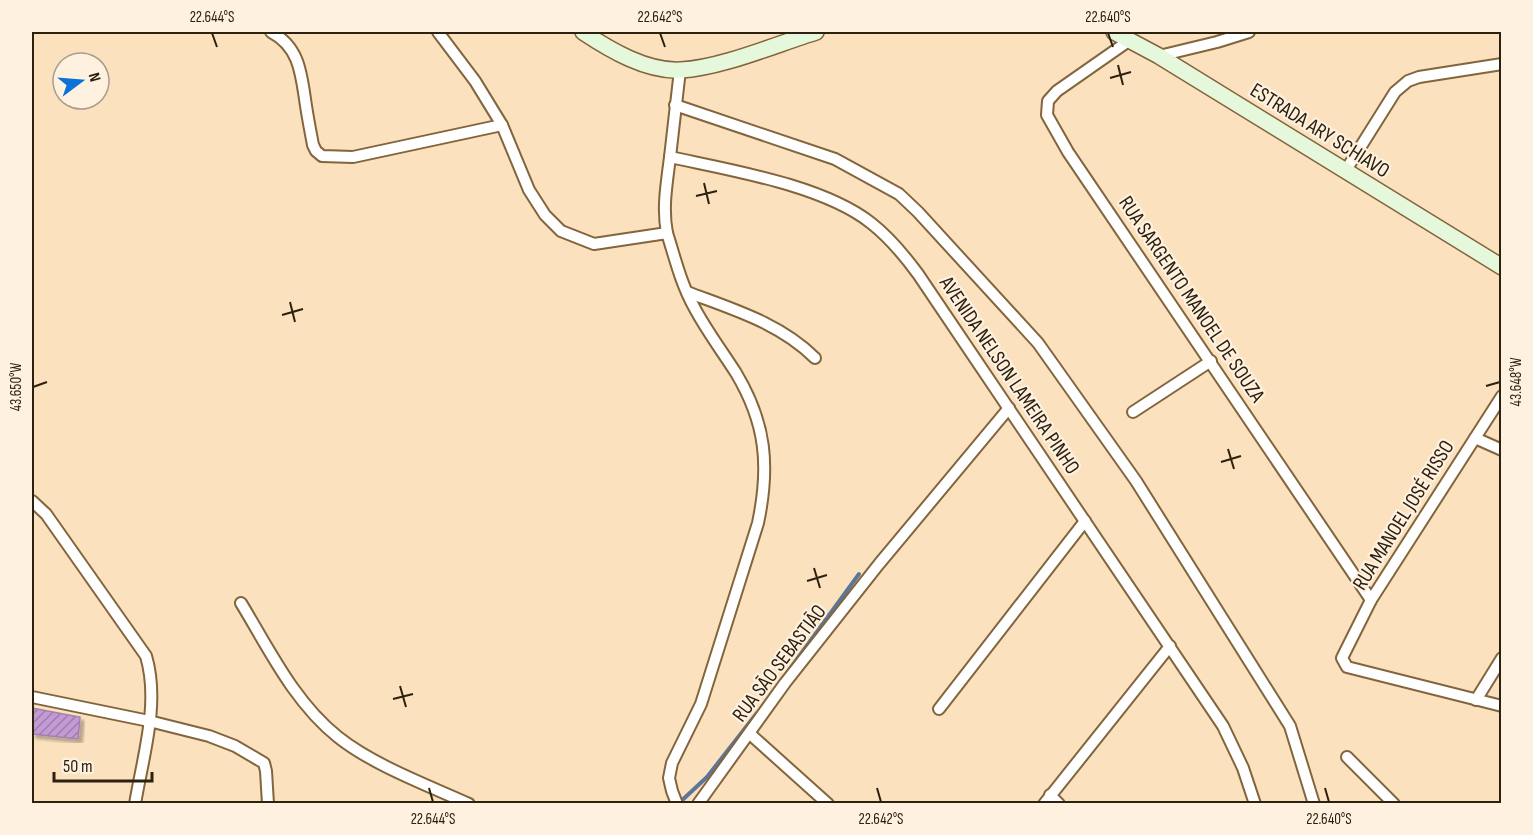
<svg xmlns="http://www.w3.org/2000/svg" width="1533" height="835" viewBox="0 0 1533 835" font-family="'Sofia Sans Condensed',sans-serif">
	<style>
		.lines { fill: none; stroke-linecap: round; stroke-linejoin: round }
		.stream { stroke: #5c7697; stroke-width: 4 }
		.building { fill: url(#building-hatch); stroke: #a083ac; stroke-width: 1.5; filter: url(#shadow) }
		.street-casing { stroke: #82653c; stroke-width: 14 }
		.secondary-casing { stroke: #82653c; stroke-width: 18 }
		.street { stroke: #fff; stroke-width: 10 }
		.secondary { stroke: #e6f8dc; stroke-width: 15 }
		.ticks { fill: none; stroke: #2c200e; stroke-width: 2 }
		.labels { text-anchor: middle; stroke-width: 4.5; stroke-linejoin: round; paint-order: stroke }
		.street-label { font-size: 21px; fill: #2c200e; stroke: #fef1df }
		.neatline { fill: none; stroke: #2c200e; stroke-width: 2 }
		.ticks-label { font-size: 15px; text-anchor: middle; fill: #2c200e }
	</style>
	<defs>
		<pattern id="building-hatch" width="6" height="6" patternUnits="userSpaceOnUse" patternTransform="scale(1.5)"><rect width="6" height="6" fill="#c49ad6"/><path d="M-1 1l2-2M0 6l6-6M5 7l2-2" fill="none" stroke="#9f7dac"/></pattern>
		<filter id="shadow"><feDropShadow dx="4" dy="4" stdDeviation="1.5" flood-color="#0004"/></filter>
	</defs>
	<rect width="100%" height="100%" fill="#fbe1be"/>
	<g class="lines">
		<!-- stream -->
		<g class="stream">
			<polyline points="787,673 859,574"/>
			<polyline points="678,804 707,777 757,713"/>
		</g>
	</g>
	<!-- building -->
	<polygon class="building" points="32,708 80,717 78,739 32,734"/>
	<g class="lines">
		<!-- street casing -->
		<g class="street-casing">
			<g id="street">
				<path d="M 271,32 C 298,46 301,71 305,99 C 307,114 310,129 313,145 L 316,151 L 322,156 L 353,157 L 502,125"/>
				<path d="M 438,32 L 475,81 L 502,125 L 529,190 L 545,215 L 561,231 L 594,244 L 667,233 C 675,258 681,284 694,307 C 706,330 722,351 736,373 C 766,423 770,466 758,523 L 701,704 L 672,763 L 669,778 L 672,791 L 677,804"/>
				<polyline points="1130,40 1057,91 1048,101 1047,115 1068,152 1371,600"/>
				<polyline points="1159,56 1217,42 1249,32"/>
				<polyline points="675,105 835,159 899,194 918,212 1038,343 1136,481 1290,726 1314,804"/>
				<polyline points="670,157 680,70"/>
				<polyline points="1346,170 1395,92 1408,81 1419,77 1502,64"/>
				<path d="M 667,233 C 662,208 667,182 670,157 C 729,170 823,185 871,223 C 889,237 904,255 918,274 L 1223,726 L 1243,768 L 1255,804"/>
				<path d="M 687,292 C 732,309 780,323 815,358"/>
				<polyline points="1502,396 1371,600 1342,658 1347,667 1502,706"/>
				<polyline points="1133,412 1211,361"/>
				<polyline points="1475,438 1502,450"/>
				<path d="M 32,501 L 46,514 L 146,656 C 160,703 143,756 135,804"/>
				<path d="M 241,603 C 269,649 294,702 338,737 C 373,765 427,785 469,804"/>
				<polyline points="32,697 149,721 209,736 235,746 264,763 266,771 268,804"/>
				<polyline points="1476,700 1502,658"/>
				<polyline points="939,709 1085,521"/>
				<polyline points="750,734 828,804"/>
				<polyline points="1347,757 1394,804"/>
				<polyline points="1050,795 1059,804"/>
				<polyline points="698,804 785,683 879,564 1009,408"/>
				<polyline points="1044,804 1170,646"/>
			</g>
		</g>
		<!-- secondary casing -->
		<g class="secondary-casing">
			<g id="secondary">
				<path d="M 583,32 C 610,50 647,72 681,70 C 721,68 777,44 816,32"/>
				<polyline points="1114,32 1159,56 1502,267"/>
			</g>
		</g>
		<!-- street -->
		<use href="#street" class="street"/>
		<!-- secondary -->
		<use href="#secondary" class="secondary"/>
	</g>
	<!-- ticks -->
	<path class="ticks" d="M 212,33 L 217,47M 660,33 L 665,47M 1108,33 L 1113,47M 1118,65 L 1123,85M 1110,78 L 1131,72M 704,183 L 709,204M 696,196 L 717,191M 290,302 L 295,322M 282,315 L 303,309M 1486,386 L 1500,382M 33,387 L 47,382M 1228,449 L 1234,469M 1221,462 L 1241,456M 814,568 L 820,588M 807,581 L 827,575M 400,686 L 406,707M 393,699 L 413,694M 429,788 L 433,802M 877,788 L 881,802M 1325,788 L 1329,802"/>
	<g class="labels">
		<!-- street labels -->
		<g class="street-label">
			<text transform="translate(1320 130) rotate(32)" y="7">ESTRADA ARY SCHIAVO</text>
			<text transform="translate(1192 299) rotate(56)" y="7">RUA SARGENTO MANOEL DE SOUZA</text>
			<text transform="translate(1010 375) rotate(56)" y="7">AVENIDA NELSON LAMEIRA PINHO</text>
			<text transform="translate(1403 515) rotate(-58)" y="7">RUA MANOEL JOSÉ RISSO</text>
			<text transform="translate(779 663) rotate(-53)" y="7">RUA SÃO SEBASTIÃO</text>
		</g>
	</g>
	<!-- border -->
	<rect width="1533" height="835" fill="none" stroke="#fef1df" stroke-width="66"/>
	<!-- north arrow -->
	<g transform="translate(81 81) rotate(74)"><circle r="28" fill="#fef1df" stroke="#aa9d8b" stroke-width="1.5"/>
	<path d="M0-4.5L10 22L0 15L-10 22Z" fill="#0c71d9"/>
	<text y="-9" font-size="16" font-weight="bold" text-anchor="middle" fill="#2c200e">N</text>
	</g>
	<!-- scale -->
	<path d="M54 772v9h98v-9" fill="none" stroke="#2c200e" stroke-width="3"/>
	<text x="63" y="772" font-size="18" fill="#2c200e" stroke="#fef1df" stroke-width="4.5" paint-order="stroke">50 m</text>
	<rect x="33" y="33" width="1467" height="769" class="neatline"/>
	<g class="ticks-label">
		<text x="212" y="22">22.644°S</text>
		<text x="660" y="22">22.642°S</text>
		<text x="1108" y="22">22.640°S</text>
		<text transform="translate(1516 382) rotate(-90)" y="5">43.648°W</text>
		<text transform="translate(16 387) rotate(-90)" y="5">43.650°W</text>
		<text x="433" y="824">22.644°S</text>
		<text x="881" y="824">22.642°S</text>
		<text x="1329" y="824">22.640°S</text>
	</g>
</svg>
